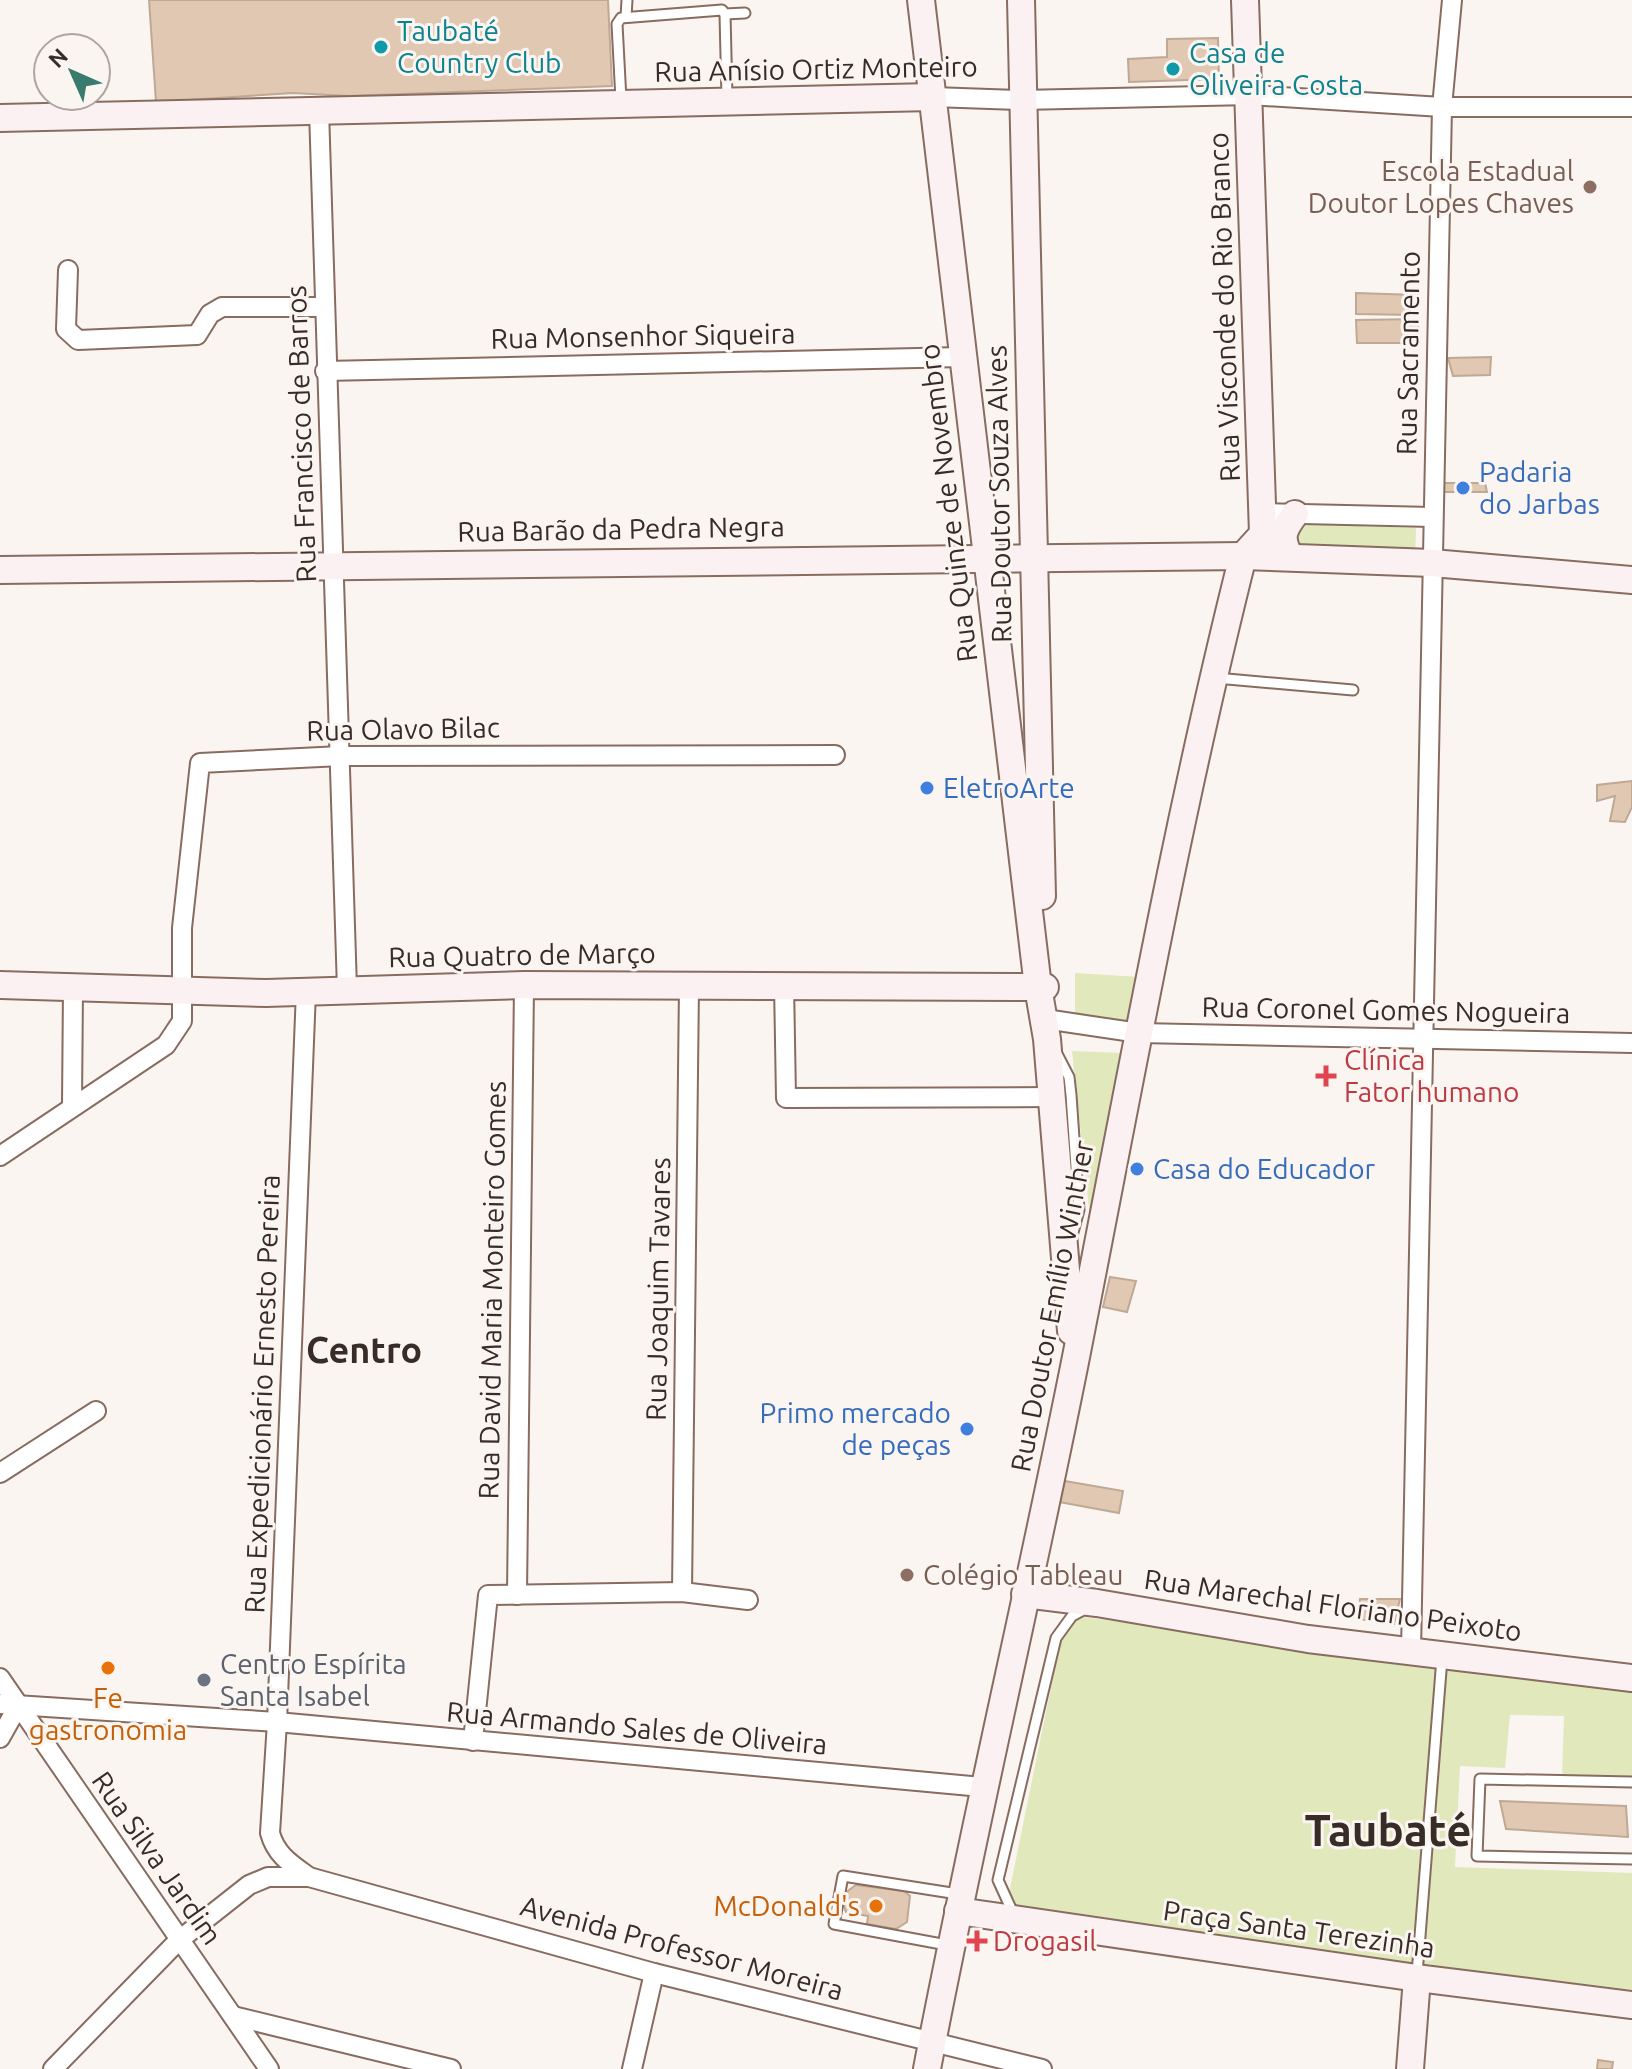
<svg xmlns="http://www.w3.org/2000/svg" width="1632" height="2069" viewBox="0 0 1632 2069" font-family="Ubuntu,sans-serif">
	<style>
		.green { fill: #e0e8bc }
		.building { fill: #e0c8b3; stroke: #bfa894; stroke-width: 2 }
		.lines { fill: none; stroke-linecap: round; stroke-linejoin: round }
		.lane-casing { stroke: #876c5f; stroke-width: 13 }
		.street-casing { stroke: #876c5f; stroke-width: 22 }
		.secondary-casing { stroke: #876c5f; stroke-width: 30 }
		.lane { stroke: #fff; stroke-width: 9 }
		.street { stroke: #fff; stroke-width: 18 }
		.secondary { stroke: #fbf0f2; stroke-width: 26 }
		.culture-dot { fill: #0f9aa8; stroke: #fbf5f2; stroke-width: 3 }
		.education-dot { fill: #8d6e63; stroke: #fbf5f2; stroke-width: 3 }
		.shop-dot { fill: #3f7fe0; stroke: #fbf5f2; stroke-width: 3 }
		.health-dot { fill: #e0444e; stroke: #fbf5f2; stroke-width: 3 }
		.food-dot { fill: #e8710a; stroke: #fbf5f2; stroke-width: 3 }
		.worship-dot { fill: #6b7280; stroke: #fbf5f2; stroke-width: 3 }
		.labels { text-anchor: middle; stroke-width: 6; stroke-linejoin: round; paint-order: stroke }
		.culture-label { font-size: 28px; fill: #0d838f; stroke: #fbf5f2; text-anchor: start }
		.street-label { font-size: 28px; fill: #382c27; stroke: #fbf5f2 }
		.education-label { font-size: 28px; fill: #785e54; stroke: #fbf5f2; text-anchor: end }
		.shop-label { font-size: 28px; fill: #366cbe; stroke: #fbf5f2; text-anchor: start }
		.health-label { font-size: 28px; fill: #be3a42; stroke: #fbf5f2; text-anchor: start }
		.worship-label { font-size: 28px; fill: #5b616d; stroke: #fbf5f2; text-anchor: start }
		.food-label { font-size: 28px; fill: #c56008; stroke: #fbf5f2 }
		.district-label { font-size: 36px; font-weight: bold; fill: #382c27; stroke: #fbf5f2 }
		.town-label { font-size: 44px; font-weight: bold; fill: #382c27; stroke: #fbf5f2 }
	</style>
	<rect width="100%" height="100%" fill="#fbf5f2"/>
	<!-- green -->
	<g class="green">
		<polygon points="1296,524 1416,528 1415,557 1295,553"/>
		<polygon points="1075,973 1140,977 1131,1027 1075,1020"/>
		<polygon points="1072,1051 1122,1053 1090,1217"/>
		<polygon points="1082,1617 1632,1688 1632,1777 1562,1778 1564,1716 1510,1715 1505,1768 1460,1766 1455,1867 1632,1873 1632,1999 1007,1903 1062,1633 1068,1624"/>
	</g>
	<!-- building -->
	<g class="building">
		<polygon points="149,0 608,0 612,86 349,96 293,93 156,102"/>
		<polygon points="1218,38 1219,79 1129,82 1128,59 1167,57 1167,39"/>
		<polygon points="1356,293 1417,295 1414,315 1356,314"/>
		<polygon points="1419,319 1417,343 1357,343 1356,320"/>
		<polygon points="1491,357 1490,375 1453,376 1448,358"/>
		<polygon points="1441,483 1485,483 1487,492 1440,492"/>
		<polygon points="1632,781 1632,807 1625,822 1610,821 1615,796 1597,801 1597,785"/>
		<polygon points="1110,1277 1136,1281 1127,1312 1103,1307"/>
		<polygon points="1065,1481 1123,1491 1119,1513 1059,1502"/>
		<polygon points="1360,1599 1400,1599 1394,1624 1358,1619"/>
		<polygon points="1500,1801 1626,1806 1628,1837 1506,1829"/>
		<polygon points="856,1885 904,1891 910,1896 907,1922 896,1929 867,1924 868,1916 846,1912 842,1901 845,1893"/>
		<polygon points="1598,2060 1613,2062 1612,2069 1597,2069"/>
	</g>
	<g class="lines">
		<!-- lane casing -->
		<g class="lane-casing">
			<g id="lane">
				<polyline points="725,14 727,98"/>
				<polyline points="626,17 627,0"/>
				<polyline points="621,100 617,24 621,18 722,10 725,14 745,13"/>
				<polyline points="1216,678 1353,690"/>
				<polyline points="1056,1052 1069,1077 1071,1095 1079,1210 1072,1236"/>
				<polyline points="1632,1782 1480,1779 1477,1856 1632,1859"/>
				<polyline points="1013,1913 998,1880 1056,1638 1072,1616 1087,1608"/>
				<polyline points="947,1945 834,1924 843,1876 958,1894"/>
				<polyline points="1417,1974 1442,1658"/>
			</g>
		</g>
		<!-- street casing -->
		<g class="street-casing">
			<g id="street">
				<polyline points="933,97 1021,100 1250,95 1442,107 1632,107"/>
				<polyline points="319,110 347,989"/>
				<polyline points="68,270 66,329 78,340 197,335 210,314 222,307 324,307"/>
				<polyline points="325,371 962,357"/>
				<polyline points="1263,513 1432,517"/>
				<polyline points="784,983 786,1098 1053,1097"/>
				<path d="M 306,991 L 277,1722 L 270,1833 C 276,1855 291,1864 309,1877"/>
				<polyline points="1045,1019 1139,1033 1632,1043"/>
				<polyline points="72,1105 73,988"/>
				<polyline points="0,1156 166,1045 182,1021 182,928 200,763 341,756 835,755"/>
				<polyline points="0,1473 96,1411"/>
				<polyline points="682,1592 689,986"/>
				<polyline points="517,1595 524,985"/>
				<polyline points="1411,1651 1442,107 1452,0"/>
				<polyline points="0,1678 269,2069"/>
				<polyline points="0,1704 277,1722 982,1787"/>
				<polyline points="0,1738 18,1706"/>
				<polyline points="473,1741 488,1595 682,1592 748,1600"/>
				<polyline points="233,2016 451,2069"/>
				<polyline points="53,2069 178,1941 249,1885 268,1877 309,1877 654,1973 1042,2069"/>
				<polyline points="632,2069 654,1973"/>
			</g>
		</g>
		<!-- secondary casing -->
		<g class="secondary-casing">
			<g id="secondary">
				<polyline points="921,0 1038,987 1047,1039 1071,1331"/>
				<polyline points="1021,0 1042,896"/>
				<polyline points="0,118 933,97"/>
				<polyline points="1243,556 1263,534 1245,0"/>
				<path d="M 1290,557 C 1280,538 1282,531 1295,514"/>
				<polyline points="0,570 1243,556 1432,563 1632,580"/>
				<polyline points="0,985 266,993 524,985 1045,987"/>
				<polyline points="1025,1594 1097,1603 1308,1639 1632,1678"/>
				<polyline points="958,1911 1417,1978 1632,2005"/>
				<path d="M 927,2069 C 972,1832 1028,1598 1075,1362 C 1128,1093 1176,822 1243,556"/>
				<polyline points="1410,2069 1417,1978"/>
			</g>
		</g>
		<!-- lane -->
		<use href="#lane" class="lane"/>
		<!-- street -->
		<use href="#street" class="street"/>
		<!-- secondary -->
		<use href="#secondary" class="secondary"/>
	</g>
	<!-- markers -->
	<g class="culture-dot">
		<circle cx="381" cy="47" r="8"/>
		<circle cx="1173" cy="69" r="8"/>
	</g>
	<g class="education-dot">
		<circle cx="1590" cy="187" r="8"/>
		<circle cx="907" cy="1575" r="8"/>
	</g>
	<g class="shop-dot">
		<circle cx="1463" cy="488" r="8"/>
		<circle cx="927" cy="788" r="8"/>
		<circle cx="1137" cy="1169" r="8"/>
		<circle cx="967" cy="1429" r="8"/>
	</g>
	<g class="health-dot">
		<path d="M1322 1064h8v8h8v8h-8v8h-8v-8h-8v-8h8z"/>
		<path d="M973 1929h8v8h8v8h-8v8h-8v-8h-8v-8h8z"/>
	</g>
	<g class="food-dot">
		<circle cx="108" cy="1668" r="8"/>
		<circle cx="876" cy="1906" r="8"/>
	</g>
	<circle class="worship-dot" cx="204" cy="1680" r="8"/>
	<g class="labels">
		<!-- culture labels -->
		<g class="culture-label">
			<text x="397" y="41">Taubaté<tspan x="397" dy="32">Country Club</tspan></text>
			<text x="1189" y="63">Casa de<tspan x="1189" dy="32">Oliveira Costa</tspan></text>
		</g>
		<!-- street labels -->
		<g class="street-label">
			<text transform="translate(816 69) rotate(-1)" y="10">Rua Anísio Ortiz Monteiro</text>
			<text transform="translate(1224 307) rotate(-92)" y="10">Rua Visconde do Rio Branco</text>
			<text transform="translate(643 336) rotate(-1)" y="10">Rua Monsenhor Siqueira</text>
			<text transform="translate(1408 353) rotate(-89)" y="10">Rua Sacramento</text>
			<text transform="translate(301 434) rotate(-92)" y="10">Rua Francisco de Barros</text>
			<text transform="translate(999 494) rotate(-91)" y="10">Rua Doutor Souza Alves</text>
			<text transform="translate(948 503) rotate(-97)" y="10">Rua Quinze de Novembro</text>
			<text transform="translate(621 529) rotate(-1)" y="10">Rua Barão da Pedra Negra</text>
			<text transform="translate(403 729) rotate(-1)" y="10">Rua Olavo Bilac</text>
			<text transform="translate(522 955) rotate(-1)" y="10">Rua Quatro de Março</text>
			<text transform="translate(1386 1010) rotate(1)" y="10">Rua Coronel Gomes Nogueira</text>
			<text transform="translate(658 1289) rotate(-89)" y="10">Rua Joaquim Tavares</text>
			<text transform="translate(492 1290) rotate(-89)" y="10">Rua David Maria Monteiro Gomes</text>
			<text transform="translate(1052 1306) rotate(-79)" y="10">Rua Doutor Emílio Winther</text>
			<text transform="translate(262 1394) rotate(-88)" y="10">Rua Expedicionário Ernesto Pereira</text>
			<text transform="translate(1333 1605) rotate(8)" y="10">Rua Marechal Floriano Peixoto</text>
			<text transform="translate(637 1728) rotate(5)" y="10">Rua Armando Sales de Oliveira</text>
			<text transform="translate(157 1858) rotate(55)" y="10">Rua Silva Jardim</text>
			<text transform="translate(1299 1929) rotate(8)" y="10">Praça Santa Terezinha</text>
			<text transform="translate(682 1948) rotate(15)" y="10">Avenida Professor Moreira</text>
		</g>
		<!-- education labels -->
		<g class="education-label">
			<text x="1574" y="181">Escola Estadual<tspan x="1574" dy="32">Doutor Lopes Chaves</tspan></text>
			<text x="923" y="1585" text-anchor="start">Colégio Tableau</text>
		</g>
		<!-- shop labels -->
		<g class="shop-label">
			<text x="1479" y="482">Padaria<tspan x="1479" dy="32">do Jarbas</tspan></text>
			<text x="943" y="798">EletroArte</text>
			<text x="1153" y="1179">Casa do Educador</text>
			<text x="951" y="1423" text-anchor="end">Primo mercado<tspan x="951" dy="32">de peças</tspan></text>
		</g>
		<!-- health labels -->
		<g class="health-label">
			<text x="1344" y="1070">Clínica<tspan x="1344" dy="32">Fator humano</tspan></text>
			<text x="993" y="1951">Drogasil</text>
		</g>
		<!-- worship labels -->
		<g class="worship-label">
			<text x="220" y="1674">Centro Espírita<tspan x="220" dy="32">Santa Isabel</tspan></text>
		</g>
		<!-- food labels -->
		<g class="food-label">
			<text x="108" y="1708">Fe<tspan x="108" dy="32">gastronomia</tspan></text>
			<text x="860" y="1916" text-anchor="end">McDonald's</text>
		</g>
		<!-- district labels -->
		<g class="district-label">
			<text x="364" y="1363">Centro</text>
		</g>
		<!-- town labels -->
		<g class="town-label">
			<text x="1388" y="1846">Taubaté</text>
		</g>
	</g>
	<!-- north arrow -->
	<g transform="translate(72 72) rotate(315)"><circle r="38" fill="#fbf5f2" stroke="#ada5a1" stroke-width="2"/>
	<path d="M0-6L14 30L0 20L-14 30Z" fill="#397c6d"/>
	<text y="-12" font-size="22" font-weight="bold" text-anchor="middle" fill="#382c27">N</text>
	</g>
</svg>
